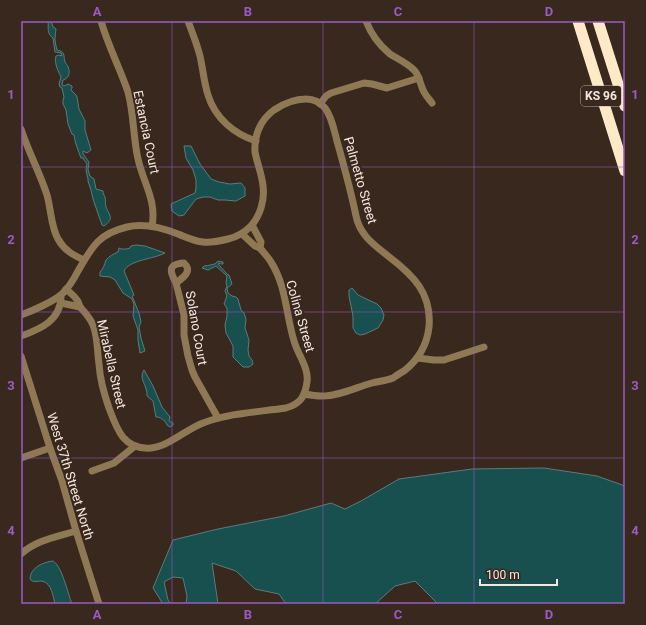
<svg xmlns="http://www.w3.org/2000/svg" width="646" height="625" viewBox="0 0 646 625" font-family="Roboto,sans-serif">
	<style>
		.water { fill: #184f4f; stroke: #5a7d7a }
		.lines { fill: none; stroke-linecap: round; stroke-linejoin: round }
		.minor { stroke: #8f7954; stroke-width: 7 }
		.highway { stroke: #ffe9c6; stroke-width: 11 }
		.grid { fill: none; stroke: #995bc7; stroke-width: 1; stroke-opacity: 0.55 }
		.labels { text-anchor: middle; stroke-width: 4; stroke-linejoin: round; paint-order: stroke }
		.shield { fill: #39281e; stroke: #bbaea6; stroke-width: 1 }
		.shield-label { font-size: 12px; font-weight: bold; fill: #f3e7e0 }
		.street-label { font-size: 13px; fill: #f3e7e0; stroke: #39281e }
		.neatline { fill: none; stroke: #995bc7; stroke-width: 1.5 }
		.grid-label { font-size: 13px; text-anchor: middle; font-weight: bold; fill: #995bc7 }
	</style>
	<rect width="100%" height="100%" fill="#39281e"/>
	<!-- water -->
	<g class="water">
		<path d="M 48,21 L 51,21 L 53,27 L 56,29 C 56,32 55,35 55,38 C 55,42 56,46 57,50 C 66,52 63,55 65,62 C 67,66 67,63 68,67 C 71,73 68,79 63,80 L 62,85 L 64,86 L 68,84 L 72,86 L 72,88 L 71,90 L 76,95 L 77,97 L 79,109 L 85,121 L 85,130 L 91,150 L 87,153 L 83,151 L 83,154 L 89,162 L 88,170 L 90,176 L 94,179 L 96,189 L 103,191 C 103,193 104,195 105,197 C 106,201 105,204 106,207 C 110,216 114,219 104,226 L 102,225 L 93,199 L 91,190 L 88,181 L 88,179 L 86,170 L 87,164 L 83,158 L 81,158 C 78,150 75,143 74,135 L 72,134 L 68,124 L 66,110 L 63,104 L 63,100 L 64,97 L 62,88 L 60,87 L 59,84 L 61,77 C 58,71 54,63 56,56 L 59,55 L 62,56 L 61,53 L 55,52 L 53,38 C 46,33 49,28 48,21 Z"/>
		<polygon points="184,146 191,146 200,164 211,179 219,182 230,184 241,183 245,188 245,196 236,201 225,200 218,200 210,197 203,197 196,199 184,215 179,216 172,211 171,204 195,193 196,188 196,180 193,170 186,158"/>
		<path d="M 136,245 L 145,246 L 165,253 C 154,259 129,260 124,271 L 134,295 L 132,296 L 139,313 L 141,322 L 139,327 L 141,338 L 145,351 L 140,353 L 138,340 L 138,330 L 133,316 L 134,304 L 132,299 L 123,293 L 115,280 L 110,277 L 100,276 L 100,272 C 104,268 104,265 106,260 C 109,256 114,254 118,252 L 119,248 C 122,250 127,249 130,248 L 131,246 Z"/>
		<path d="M 218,261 L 223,262 L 223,264 L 221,264 L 219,263 L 218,264 L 228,275 L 229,275 L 232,284 L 227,288 L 228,293 L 232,296 L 236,297 L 238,299 L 241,310 L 244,313 L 246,319 L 245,328 L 249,340 L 248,350 L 249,356 L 252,360 L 253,364 L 249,367 L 243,367 L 233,357 L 233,346 L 226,333 L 225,325 L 227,316 L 227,308 L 224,304 L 227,296 L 225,291 L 227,286 L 226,283 L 227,276 L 216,266 L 208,270 L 202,268 L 204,266 C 208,266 213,264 215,264 Z"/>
		<polygon points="352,288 358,295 377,304 381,308 384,315 383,320 378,328 365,334 360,335 356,333 353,328 353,316 349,296 349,290"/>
		<path d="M 144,370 L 153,386 L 162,407 L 170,417 L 169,421 L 173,423 L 173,425 L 170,427 L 167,425 L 165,421 C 161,419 161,417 156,417 L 153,401 L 147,396 C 148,386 138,379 144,370 Z"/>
		<polygon points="544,468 597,476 625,486 625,604 438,604 415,581 395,586 375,604 286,604 279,594 255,589 236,571 212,563 218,604 186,604 187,596 183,578 173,577 164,582 168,600 171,604 163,604 153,588 173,540 218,529 284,516 331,503 345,509 361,501 399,479 472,469"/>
		<path d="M 53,561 C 62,566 68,594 72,604 L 55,604 C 53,597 52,583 42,581 C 39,581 35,582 32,581 L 30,579 C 30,568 43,562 53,561 Z"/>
	</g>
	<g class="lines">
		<!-- minor -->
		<g class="minor">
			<path d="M 101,21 C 108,46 120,68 128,92 C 134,114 133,137 138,159 C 143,182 157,201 152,226"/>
			<path d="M 188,21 C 192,32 197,44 200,56 C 203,69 204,83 208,95 C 215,118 234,134 256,141"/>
			<path d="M 366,21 C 371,34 379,45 390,54 C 398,59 407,63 414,70 C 420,76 420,85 424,92 C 426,96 429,99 432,103"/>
			<polyline points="320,104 326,96 331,93 364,83 372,84 387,88 419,78"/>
			<path d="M 21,129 C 28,151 40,173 47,195 C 51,209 51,227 58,239 C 64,250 73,255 84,260"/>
			<polyline points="242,234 255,246 260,248 261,242 252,225"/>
			<path d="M 176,283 C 170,272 167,264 184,263 C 193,271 183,278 176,283 L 184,315 L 184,335 L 188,356 L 192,370 L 195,377 L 218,418"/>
			<path d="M 66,289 C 70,293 74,295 77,300 C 79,302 79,306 81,308 C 86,314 90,318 93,325 C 98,337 97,351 99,364 C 100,379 104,394 109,408 C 117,430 124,450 151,448 C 169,446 185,430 203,423 C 229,413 258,412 286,408 C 300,404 305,397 307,382 C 309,369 299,356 295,344 C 286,318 287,287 271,262 C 268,257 264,253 260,248"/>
			<polyline points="61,303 80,307"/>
			<path d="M 21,315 C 32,311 55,301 63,293 C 69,287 74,279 78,271 C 92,247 98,234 127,227 C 143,223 163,228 178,234 C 186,237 194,241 203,242 C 211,243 220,241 228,239 C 237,237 244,233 251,226 C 260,216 265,200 263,186 C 262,174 257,163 255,152 C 254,136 260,120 274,110 C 283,104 295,99 306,99 C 313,99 320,102 325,108 C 332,117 334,130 337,141 C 344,166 351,191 356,216 C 360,235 373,244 388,256 C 413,275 432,293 429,327 C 427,345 418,360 404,371 C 400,373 396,376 393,378 C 386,381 379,381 372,383 C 357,387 336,397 321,396 C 316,396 310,395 304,394"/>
			<path d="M 21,336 C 41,329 61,320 61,296"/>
			<polyline points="21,356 50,448 62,481 76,531 99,604"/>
			<polyline points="417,358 434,360 444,360 484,347"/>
			<polyline points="21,458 50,448"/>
			<polyline points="92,471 114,463 135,446"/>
			<path d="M 21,554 C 36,540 57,537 76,531"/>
		</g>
		<!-- highway -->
		<g class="highway">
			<polyline points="578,21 625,171"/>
			<polyline points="598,21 625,106"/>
		</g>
	</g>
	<!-- grid -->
	<path class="grid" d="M 172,21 L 172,604M 323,21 L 323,604M 474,21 L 474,604M 21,167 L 625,167M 21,312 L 625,312M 21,458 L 625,458"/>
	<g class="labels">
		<!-- shield labels -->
		<rect class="shield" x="581" y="86" width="40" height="20" rx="3"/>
		<g class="shield-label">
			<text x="601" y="100">KS 96</text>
		</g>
		<!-- street labels -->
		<g class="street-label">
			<text transform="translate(147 132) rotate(78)" y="5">Estancia Court</text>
			<text transform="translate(361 180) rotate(74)" y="5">Palmetto Street</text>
			<text transform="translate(301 316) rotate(74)" y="5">Colina Street</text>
			<text transform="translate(197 328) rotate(80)" y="5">Solano Court</text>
			<text transform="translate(112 364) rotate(77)" y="5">Mirabella Street</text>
			<text transform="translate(71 476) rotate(73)" y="5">West 37th Street North</text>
		</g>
	</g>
	<!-- border -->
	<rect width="646" height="625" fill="none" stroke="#39281e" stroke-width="44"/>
	<!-- scale -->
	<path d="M480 579v6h77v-6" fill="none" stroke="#f3e7e0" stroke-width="2"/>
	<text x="486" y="579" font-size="12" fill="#f3e7e0" stroke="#39281e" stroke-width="3" paint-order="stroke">100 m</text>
	<rect x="22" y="22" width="602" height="581" class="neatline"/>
	<g class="grid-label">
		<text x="97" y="16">A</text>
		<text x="248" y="16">B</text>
		<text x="398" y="16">C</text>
		<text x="549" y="16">D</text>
		<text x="11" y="99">1</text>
		<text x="635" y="99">1</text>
		<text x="11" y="244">2</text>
		<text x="635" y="244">2</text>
		<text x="11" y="390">3</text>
		<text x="635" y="390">3</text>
		<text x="11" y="535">4</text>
		<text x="635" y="535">4</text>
		<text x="97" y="619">A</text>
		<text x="248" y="619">B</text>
		<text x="398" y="619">C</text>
		<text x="549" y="619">D</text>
	</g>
</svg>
